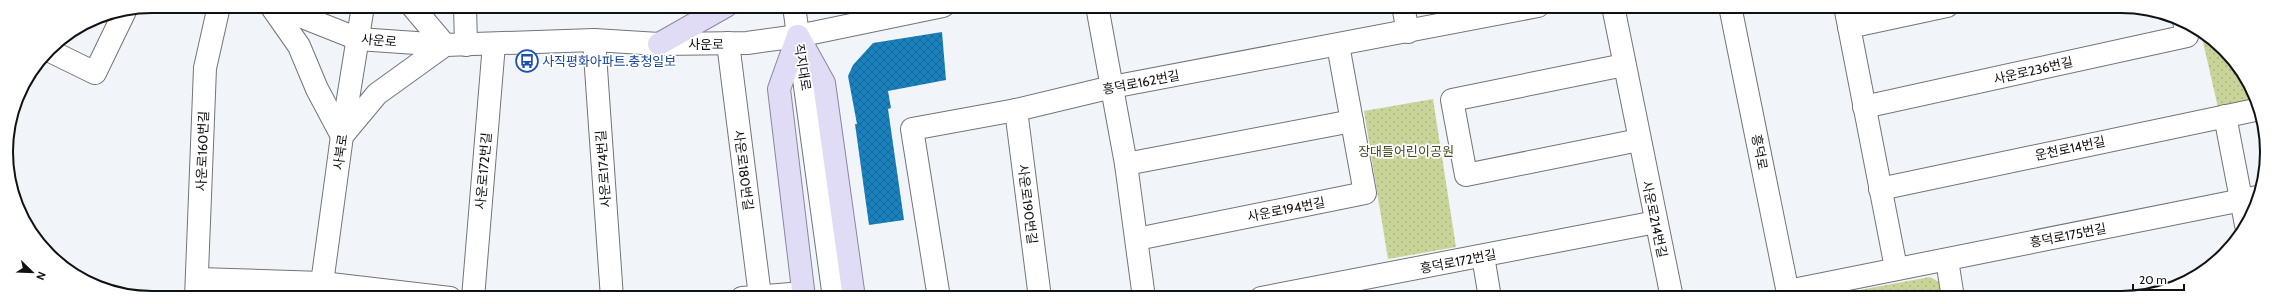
<svg xmlns="http://www.w3.org/2000/svg" width="2273" height="304" viewBox="0 0 2273 304" font-family="Cabin,'Noto Sans KR',sans-serif">
	<style>
		.park { fill: url(#park-dots) }
		.building { fill: url(#building-cross-hatch) }
		.lines { fill: none; stroke-linecap: round; stroke-linejoin: round }
		.minor-casing { stroke: #717578; stroke-width: 24 }
		.major-casing { stroke: #8a86a3; stroke-width: 24 }
		.minor { stroke: #fff; stroke-width: 22 }
		.major { stroke: #e0dcf6; stroke-width: 22 }
		.labels { text-anchor: middle; stroke-width: 3.5; stroke-linejoin: round; paint-order: stroke }
		.street-label { font-size: 13px; fill: #101213; stroke: #fff }
		.transit-label { font-size: 13px; fill: #164399; stroke: #fff; text-anchor: start }
		.park-label { font-size: 13px; fill: #434a21; stroke: #fff }
		.rim { fill: none; stroke: #101213; stroke-width: 2 }
	</style>
	<defs>
		<pattern id="park-dots" width="8" height="8" patternUnits="userSpaceOnUse"><rect width="8" height="8" fill="#c9d498"/><path d="M2 2h.1M6 6h.1" fill="none" stroke="#acb582" stroke-width="1.8" stroke-linecap="round"/></pattern>
		<pattern id="building-cross-hatch" width="8" height="8" patternUnits="userSpaceOnUse"><rect width="8" height="8" fill="#1a81bd"/><path d="M0 0l8 8M0 8l8-8" fill="none" stroke="#166898"/></pattern>
	</defs>
	<rect width="100%" height="100%" fill="#f1f5f9"/>
	<!-- park -->
	<g class="park">
		<polygon points="2201,33 2231,56 2258,104 2219,112"/>
		<polygon points="1433,99 1456,247 1388,259 1364,111"/>
		<polygon points="1930,277 1944,285 1946,298 1816,298"/>
	</g>
	<!-- building -->
	<polygon class="building" points="942,32 946,80 888,91 891,108 888,109 904,220 869,225 855,124 857,124 848,76 853,65 873,43"/>
	<g class="lines">
		<!-- minor casing -->
		<g class="minor-casing">
			<g id="minor">
				<polyline points="271,6 299,46 317,89 342,136 377,94 445,45 412,6"/>
				<polyline points="275,6 358,39 445,45 594,40 659,44 747,43 798,36 943,6"/>
				<polyline points="465,6 466,45"/>
				<polyline points="794,6 834,298"/>
				<polyline points="1097,6 1126,164 1144,298"/>
				<polyline points="1403,6 1408,32"/>
				<polyline points="1613,6 1672,298"/>
				<polyline points="1730,6 1789,298"/>
				<polyline points="1845,6 1896,268"/>
				<polyline points="1849,27 1947,6"/>
				<polyline points="594,40 612,298"/>
				<polyline points="728,43 760,296"/>
				<polyline points="48,50 95,73 125,11"/>
				<polyline points="1624,65 1452,100 1466,175 1639,140"/>
				<polyline points="1864,107 2187,36 2184,21"/>
				<polyline points="1016,110 1040,298"/>
				<polyline points="2225,116 2246,225"/>
				<polyline points="1126,164 1352,121"/>
				<polyline points="1880,189 2260,109"/>
				<polyline points="1137,239 1365,193 1338,45"/>
				<polyline points="1483,256 1490,298"/>
				<polyline points="1947,260 1953,298"/>
				<polyline points="198,279 322,283 450,298"/>
				<polyline points="1788,291 2257,197"/>
				<polyline points="196,298 205,68 219,6"/>
				<polyline points="320,298 342,136 363,6"/>
				<polyline points="473,298 494,44"/>
				<polyline points="742,298 803,293"/>
				<polyline points="939,298 912,129 1016,110 1112,87 1538,6"/>
				<polyline points="1261,298 1656,222"/>
			</g>
		</g>
		<!-- major casing -->
		<g class="major-casing">
			<g id="major">
				<polyline points="798,36 824,83 854,298"/>
				<polyline points="798,36 779,89 804,298"/>
				<polyline points="659,44 726,6"/>
			</g>
		</g>
		<!-- minor -->
		<use href="#minor" class="minor"/>
		<!-- major -->
		<use href="#major" class="major"/>
	</g>
	<!-- icons -->
	<defs>
		<g id="bus-ring" transform="scale(1.15)"><circle r="9.5" fill="#fff" stroke="#1a4fb4" stroke-width="1.5"/><path d="M-5-6H5V4H4V6H2V4H-2V6H-4V4H-5ZM-3.5-4V0h7V-4ZM-3.5 1.2v1.5H-2V1.2ZM2 1.2v1.5H3.5V1.2Z" fill="#1a4fb4"/></g>
	</defs>
	<g fill-rule="evenodd">
		<use href="#bus-ring" x="527" y="61"/>
	</g>
	<g class="labels">
		<!-- street labels -->
		<g class="street-label">
			<text transform="translate(379 40) rotate(5)" y="5">사운로</text>
			<text x="706" y="49">사운로</text>
			<text transform="translate(803 67) rotate(81)" y="5">직지대로</text>
			<text transform="translate(2033 70) rotate(-13)" y="5">사운로236번길</text>
			<text transform="translate(1141 82) rotate(-11)" y="5">흥덕로162번길</text>
			<text transform="translate(2070 148) rotate(-12)" y="5">운천로14번길</text>
			<text transform="translate(202 151) rotate(-88)" y="5">사운로160번길</text>
			<text transform="translate(340 152) rotate(-82)" y="5">사북로</text>
			<text transform="translate(1760 152) rotate(79)" y="5">흥덕로</text>
			<text transform="translate(603 169) rotate(-94)" y="5">사운로174번길</text>
			<text transform="translate(744 170) rotate(83)" y="5">사운로180번길</text>
			<text transform="translate(483 171) rotate(-85)" y="5">사운로172번길</text>
			<text transform="translate(1028 204) rotate(83)" y="5">사운로190번길</text>
			<text transform="translate(1286 209) rotate(-11)" y="5">사운로194번길</text>
			<text transform="translate(1655 219) rotate(78)" y="5">사운로214번길</text>
			<text transform="translate(2068 235) rotate(-11)" y="5">흥덕로175번길</text>
			<text transform="translate(1458 261) rotate(-11)" y="5">흥덕로172번길</text>
		</g>
		<!-- transit labels -->
		<g class="transit-label">
			<text x="542" y="66">사직평화아파트.충청일보</text>
		</g>
		<!-- park labels -->
		<g class="park-label">
			<text x="1406" y="156">장대들어린이공원</text>
		</g>
	</g>
	<!-- crop -->
	<path d="M0 0H2273V304H0ZM152 13H2121A139 139 0 0 1 2260 152V152A139 139 0 0 1 2121 291H152A139 139 0 0 1 13 152V152A139 139 0 0 1 152 13Z" fill="#fff" fill-rule="evenodd"/>
	<path class="rim" d="M152 13H2121A139 139 0 0 1 2260 152V152A139 139 0 0 1 2121 291H152A139 139 0 0 1 13 152V152A139 139 0 0 1 152 13Z"/>
	<!-- north arrow -->
	<g transform="translate(32 272) rotate(113)" stroke="#ffffff" stroke-width="3" paint-order="stroke">
	<path d="M0-3L7 15L0 10L-7 15Z" fill="#101213"/>
	<text y="-6" font-size="11" font-weight="bold" text-anchor="middle" fill="#101213">N</text>
	</g>
	<!-- scale -->
	<path d="M2133 284v6h51v-6" fill="none" stroke="#101213" stroke-width="2"/>
	<text x="2139" y="284" font-size="12" fill="#101213" stroke="#ffffff" stroke-width="3" paint-order="stroke">20 m</text>
</svg>
